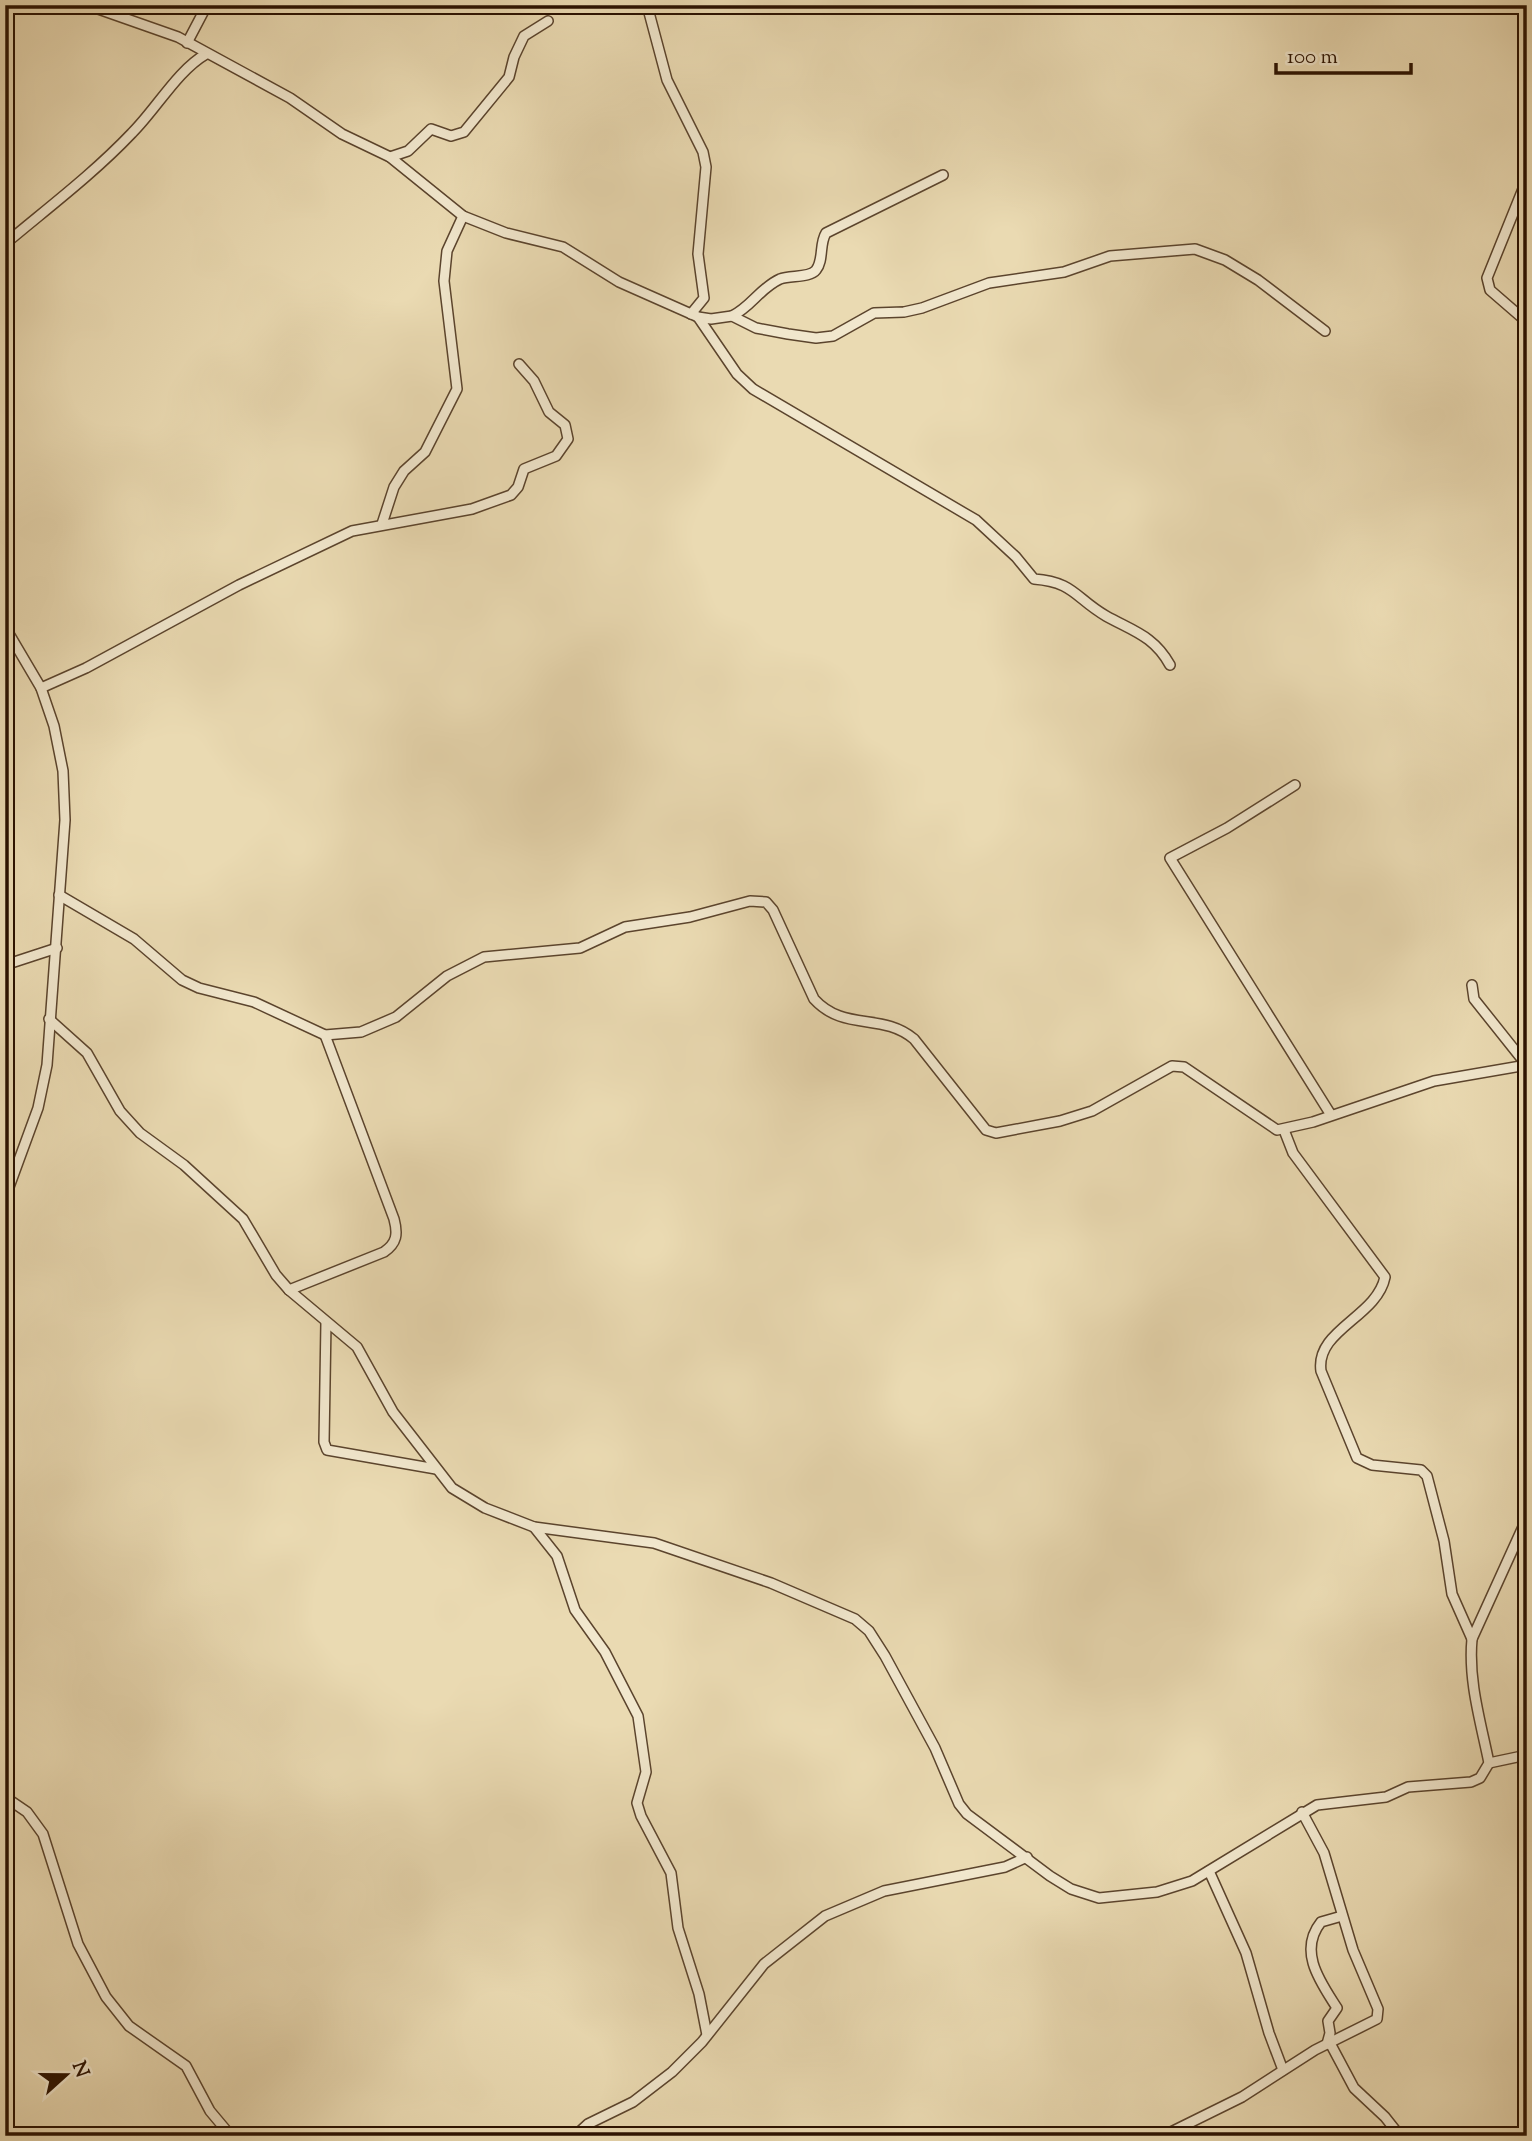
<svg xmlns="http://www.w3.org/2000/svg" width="1532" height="2141" viewBox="0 0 1532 2141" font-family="'Sorts Mill Goudy',serif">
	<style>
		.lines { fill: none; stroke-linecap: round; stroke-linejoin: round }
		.street-casing { stroke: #5b442d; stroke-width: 12 }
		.street { stroke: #f1e7cd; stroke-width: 9 }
	</style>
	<rect width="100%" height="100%" fill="#eadab2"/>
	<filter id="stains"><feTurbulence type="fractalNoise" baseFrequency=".00286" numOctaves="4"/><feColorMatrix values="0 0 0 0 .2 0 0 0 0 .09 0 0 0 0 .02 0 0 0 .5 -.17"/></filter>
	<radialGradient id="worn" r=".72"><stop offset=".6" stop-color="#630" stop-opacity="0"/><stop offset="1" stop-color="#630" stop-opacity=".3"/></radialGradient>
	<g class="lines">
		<!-- street casing -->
		<g class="street-casing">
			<g id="street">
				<polyline points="87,5 178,37 290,98 342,134 390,157 463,216 506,233 563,247 619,282 698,317 711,319 732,316 756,328 788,334 816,338 833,336 874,313 904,312 922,308 989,283 1064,272 1110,256 1195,249 1225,260 1258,280 1325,331"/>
				<polyline points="647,5 667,80 703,152 706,167 698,254 704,298 691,314"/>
				<polyline points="187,43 207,5"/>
				<polyline points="390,157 408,151 431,129 451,136 464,132 509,77 514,57 524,36 548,21"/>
				<polyline points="1527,179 1487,278 1490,290 1527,322"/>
				<path d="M 5,244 C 49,207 93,174 132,133 C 157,108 177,71 206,54"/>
				<path d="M 732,316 C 751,307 760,288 780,279 C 790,275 810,278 816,270 C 824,260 819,244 826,233 L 943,175"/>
				<path d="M 698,317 L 737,374 L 753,389 L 976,520 L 1016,557 L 1034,579 C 1074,582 1075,598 1106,616 C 1133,631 1154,636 1170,665"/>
				<polyline points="382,524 394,487 404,471 425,452 457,389 444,281 447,251 463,216"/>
				<polyline points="5,627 41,688 54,726 63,771 65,820 47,1065 38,1108 5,1198"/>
				<polyline points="41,688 86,668 239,585 352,531 472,509 511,495 518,487 524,469 556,456 568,439 565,425 549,412 534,381 519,364"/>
				<polyline points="1295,785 1227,828 1170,858 1331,1115"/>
				<path d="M 59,895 L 134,939 L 182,980 L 199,988 L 254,1002 L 325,1035 L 361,1032 L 396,1017 L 447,976 L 484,957 L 580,948 L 625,927 L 690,917 L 750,901 L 766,902 L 773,910 L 814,999 C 844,1032 882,1012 914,1039 L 986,1130 L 996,1133 L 1060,1121 L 1092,1111 L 1172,1066 L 1184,1067 L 1277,1130 L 1313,1122 L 1434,1081 L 1527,1065"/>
				<polyline points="5,965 57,948"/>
				<polyline points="1472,985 1474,999 1525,1063"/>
				<path d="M 49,1019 L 87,1053 L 120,1111 L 140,1133 L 184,1165 L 243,1219 L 276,1275 L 289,1290 L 357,1347 L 393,1412 L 452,1488 L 485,1508 L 534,1527 L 654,1543 L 771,1583 L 855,1619 L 869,1631 L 885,1656 L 935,1748 L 959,1804 L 967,1814 L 1050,1876 L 1071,1889 L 1099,1898 L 1157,1892 L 1192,1881 L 1317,1805 L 1386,1797 L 1408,1787 L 1471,1782 L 1480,1778 L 1489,1763 C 1481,1723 1468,1681 1472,1639 L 1527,1518"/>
				<path d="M 1284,1130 L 1293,1153 L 1385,1277 C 1377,1317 1315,1330 1321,1371 L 1357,1458 L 1372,1465 L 1421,1470 L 1427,1476 L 1444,1541 L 1452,1594 L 1472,1639"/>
				<path d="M 289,1290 L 384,1252 C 397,1243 398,1234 394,1219 L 325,1035"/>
				<polyline points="326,1322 324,1442 327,1450 436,1469"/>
				<polyline points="534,1527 557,1556 575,1610 605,1652 638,1716 646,1772 637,1803 641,1816 671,1873 678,1928 699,1994 707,2035"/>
				<polyline points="1489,1763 1527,1755"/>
				<polyline points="5,1797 27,1812 43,1834 78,1944 106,1997 129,2026 186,2066 210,2111 231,2136"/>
				<polyline points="1209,1871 1246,1953 1269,2033 1283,2070"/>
				<polyline points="1330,2043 1354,2088 1385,2117 1400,2136"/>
				<path d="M 1327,2044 L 1330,2033 L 1328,2021 L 1337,2008 C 1322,1984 1297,1952 1321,1922 L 1342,1916"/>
				<polyline points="575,2136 588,2124 633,2102 672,2072 702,2042 764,1964 825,1916 884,1891 1005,1867 1027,1857"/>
				<polyline points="1163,2136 1242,2097 1315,2050 1377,2019 1378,2009 1353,1950 1324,1853 1302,1812"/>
			</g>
		</g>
		<!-- street -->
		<use href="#street" class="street"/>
	</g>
	<!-- margin -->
	<rect width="1532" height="2141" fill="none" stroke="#eadab2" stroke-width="28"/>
	<rect x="7" y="7" width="1518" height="2127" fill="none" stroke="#2b1201" stroke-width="3.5"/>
	<rect x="14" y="14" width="1504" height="2113" fill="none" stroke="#2b1201" stroke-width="2"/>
	<!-- north arrow -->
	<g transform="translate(66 2075) rotate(69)" stroke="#f1e7cd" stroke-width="5" paint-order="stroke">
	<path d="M0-5L12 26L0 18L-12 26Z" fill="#2b1201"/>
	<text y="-10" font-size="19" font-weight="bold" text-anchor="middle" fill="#2b1201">N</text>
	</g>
	<!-- scale -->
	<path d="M1276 63v10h135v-10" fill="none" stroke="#2b1201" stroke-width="3.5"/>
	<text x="1287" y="63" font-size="21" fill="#2b1201" stroke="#f1e7cd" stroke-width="5" paint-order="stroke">100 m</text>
	<rect width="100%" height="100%" filter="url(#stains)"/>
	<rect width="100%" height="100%" fill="url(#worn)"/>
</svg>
